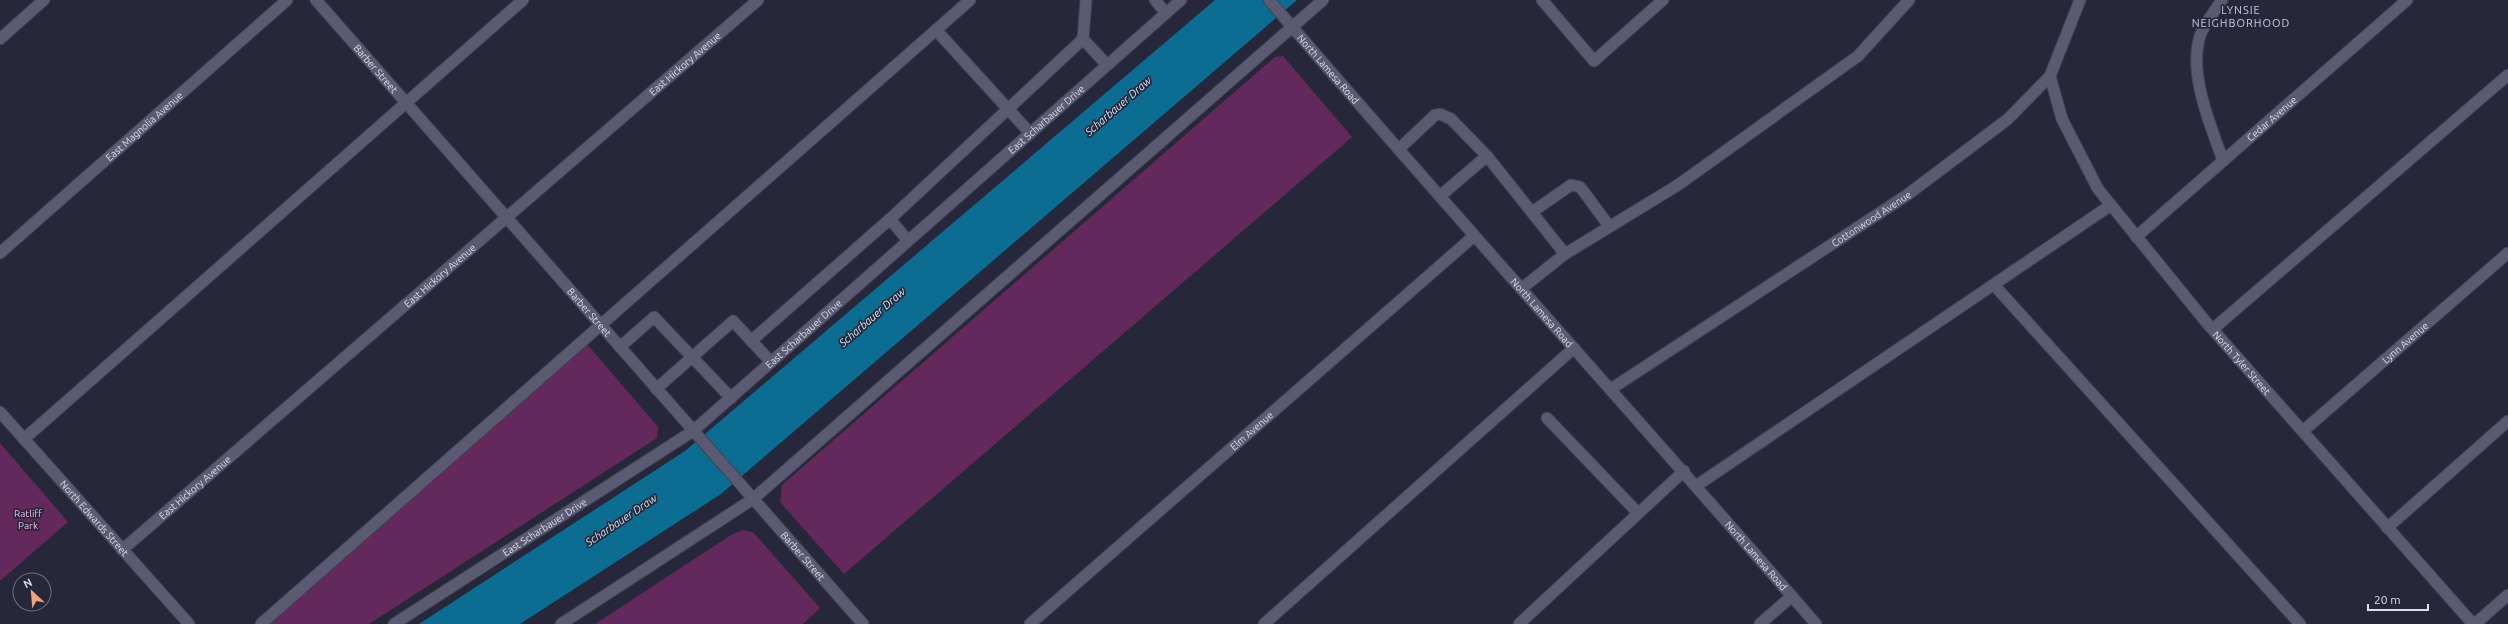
<svg xmlns="http://www.w3.org/2000/svg" width="2508" height="624" viewBox="0 0 2508 624" font-family="Ubuntu,sans-serif">
	<style>
		.green { fill: #64295c }
		.water { fill: #0b6d92 }
		.lines { fill: none; stroke-linecap: round; stroke-linejoin: round }
		.service-casing { stroke: #414152; stroke-width: 13 }
		.minor-casing { stroke: #414152; stroke-width: 13 }
		.tertiary-casing { stroke: #414152; stroke-width: 13 }
		.secondary-casing { stroke: #414152; stroke-width: 13 }
		.service { stroke: #5a5b72; stroke-width: 11 }
		.minor { stroke: #5a5b72; stroke-width: 11 }
		.tertiary { stroke: #5a5b72; stroke-width: 11 }
		.secondary { stroke: #5a5b72; stroke-width: 11 }
		.labels { text-anchor: middle; stroke-width: 3.5; stroke-linejoin: round; paint-order: stroke }
		.street-label { font-size: 10px; fill: #dedfed; stroke: #26273a }
		.park-label { font-size: 10px; fill: #fbbff0; stroke: #26273a }
		.neighbourhood-label { font-size: 11px; letter-spacing: 1px; fill: #cacce6; stroke: #26273a }
		.water-label { font-size: 11px; font-style: italic; fill: #cfe7f4; stroke: #26273a }
	</style>
	<rect width="100%" height="100%" fill="#26273a"/>
	<!-- green -->
	<g class="green">
		<polygon points="1283,56 1352,137 844,574 780,502 782,485 1275,57"/>
		<polygon points="586,343 658,427 657,438 369,624 267,624"/>
		<polygon points="0,443 68,522 0,581"/>
		<polygon points="743,530 753,532 820,608 803,624 595,624 731,535"/>
	</g>
	<!-- water -->
	<polygon class="water" points="1215,0 1297,0 721,494 520,624 419,624 685,451"/>
	<g class="lines">
		<!-- service casing -->
		<g class="service-casing">
			<g id="service">
				<polyline points="1086,0 1083,39 1107,65"/>
				<polyline points="1155,0 1166,13"/>
				<polyline points="1542,0 1594,61 1663,0"/>
				<path d="M 2222,0 C 2215,11 2204,24 2200,36 C 2188,75 2211,125 2223,161"/>
				<polyline points="936,30 1008,109 1083,39"/>
				<polyline points="0,39 44,0"/>
				<polyline points="1399,149 1435,115 1440,114 1451,119 1487,156 1440,196"/>
				<polyline points="1487,156 1565,254"/>
				<polyline points="1532,212 1571,185 1580,187 1584,192 1609,226"/>
				<polyline points="908,241 890,219 1008,109 1030,133"/>
				<polyline points="1994,285 2300,624"/>
				<polyline points="1521,289 1565,254 1678,185 1858,56 1909,0"/>
				<polyline points="2213,329 2508,75"/>
				<polyline points="751,341 890,219"/>
				<polyline points="620,347 654,317 731,398"/>
				<polyline points="656,389 733,321 771,362"/>
				<polyline points="1547,418 1638,513"/>
				<polyline points="24,439 523,0"/>
				<polyline points="1696,486 2111,205"/>
				<polyline points="2387,528 2508,421"/>
				<polyline points="261,624 970,0"/>
				<polyline points="1264,624 1574,348"/>
				<polyline points="1519,624 1684,471"/>
				<polyline points="1760,624 1792,596"/>
			</g>
		</g>
		<!-- minor casing -->
		<g class="minor-casing">
			<g id="minor">
				<path id="s1" d="M 316,0 L 863,624"/>
				<path id="s2" d="M 2050,76 L 2062,119 L 2098,189 L 2206,322 L 2473,624"/>
				<path id="s3" d="M 2136,237 L 2407,0"/>
				<path id="s4" d="M 0,253 L 287,0"/>
				<path id="s5" d="M 1611,389 L 1907,195 L 2008,119 L 2050,76 L 2080,0"/>
				<path id="s6" d="M 0,412 L 189,624"/>
				<path id="s7" d="M 2303,431 L 2508,253"/>
				<path id="s8" d="M 122,550 L 758,0"/>
				<path id="s9" d="M 1030,624 L 1474,236"/>
			</g>
		</g>
		<!-- tertiary casing -->
		<g class="tertiary-casing">
			<polyline id="tertiary" points="2475,624 2508,595"/>
		</g>
		<!-- secondary casing -->
		<g class="secondary-casing">
			<g id="secondary">
				<path id="s10" d="M 1269,0 C 1449,210 1635,415 1816,624"/>
				<path id="s11" d="M 394,624 L 693,431 L 1181,0"/>
				<polyline points="561,624 753,499 1323,0"/>
			</g>
		</g>
		<!-- service -->
		<use href="#service" class="service"/>
		<!-- minor -->
		<use href="#minor" class="minor"/>
		<!-- tertiary -->
		<use href="#tertiary" class="tertiary"/>
		<!-- secondary -->
		<use href="#secondary" class="secondary"/>
	</g>
	<g class="labels">
		<!-- street labels -->
		<g class="street-label">
			<text dy="4" stroke="none"><textPath href="#s8" startOffset="744">East Hickory Avenue</textPath></text>
			<text dy="4" stroke="none"><textPath href="#s1" startOffset="91">Barber Street</textPath></text>
			<text dy="4" stroke="none"><textPath href="#s10" startOffset="91">North Lamesa Road</textPath></text>
			<text dy="4" stroke="none"><textPath href="#s3" startOffset="180">Cedar Avenue</textPath></text>
			<text dy="4" stroke="none"><textPath href="#s11" startOffset="827">East Scharbauer Drive</textPath></text>
			<text dy="4" stroke="none"><textPath href="#s4" startOffset="192">East Magnolia Avenue</textPath></text>
			<text dy="4" stroke="none"><textPath href="#s5" startOffset="311">Cottonwood Avenue</textPath></text>
			<text dy="4" stroke="none"><textPath href="#s8" startOffset="420">East Hickory Avenue</textPath></text>
			<text dy="4" stroke="none"><textPath href="#s1" startOffset="415">Barber Street</textPath></text>
			<text dy="4" stroke="none"><textPath href="#s10" startOffset="415">North Lamesa Road</textPath></text>
			<text dy="4" stroke="none"><textPath href="#s11" startOffset="503">East Scharbauer Drive</textPath></text>
			<text dy="4" stroke="none"><textPath href="#s7" startOffset="135">Lynn Avenue</textPath></text>
			<text dy="4" stroke="none"><textPath href="#s2" startOffset="349">North Tyler Street</textPath></text>
			<text dy="4" stroke="none"><textPath href="#s9" startOffset="294">Elm Avenue</textPath></text>
			<text dy="4" stroke="none"><textPath href="#s8" startOffset="96">East Hickory Avenue</textPath></text>
			<text dy="4" stroke="none"><textPath href="#s6" startOffset="142">North Edwards Street</textPath></text>
			<text dy="4" stroke="none"><textPath href="#s11" startOffset="179">East Scharbauer Drive</textPath></text>
			<text dy="4" stroke="none"><textPath href="#s10" startOffset="739">North Lamesa Road</textPath></text>
			<text dy="4" stroke="none"><textPath href="#s1" startOffset="739">Barber Street</textPath></text>
		</g>
		<!-- park labels -->
		<g class="park-label">
			<text x="28" y="517">Ratliff<tspan x="28" dy="12">Park</tspan></text>
		</g>
		<!-- neighbourhood labels -->
		<g class="neighbourhood-label">
			<text x="2241" y="14">LYNSIE<tspan x="2241" dy="13">NEIGHBORHOOD</tspan></text>
		</g>
		<!-- water labels -->
		<g class="water-label">
			<text transform="translate(1118 106) rotate(-41)" y="4">Scharbauer Draw</text>
			<text transform="translate(872 317) rotate(-41)" y="4">Scharbauer Draw</text>
			<text transform="translate(621 520) rotate(-34)" y="4">Scharbauer Draw</text>
		</g>
	</g>
	<!-- north arrow -->
	<g transform="translate(32 592) rotate(334)"><circle r="19" fill="#26273a" stroke="#707182"/>
	<path d="M0-3L7 15L0 10L-7 15Z" fill="#efa378"/>
	<text y="-6" font-size="11" font-weight="bold" text-anchor="middle" fill="#dedfed">N</text>
	</g>
	<!-- scale -->
	<path d="M2368 604v6h60v-6" fill="none" stroke="#dedfed" stroke-width="2"/>
	<text x="2374" y="604" font-size="12" fill="#dedfed" stroke="#26273a" stroke-width="3" paint-order="stroke">20 m</text>
</svg>
